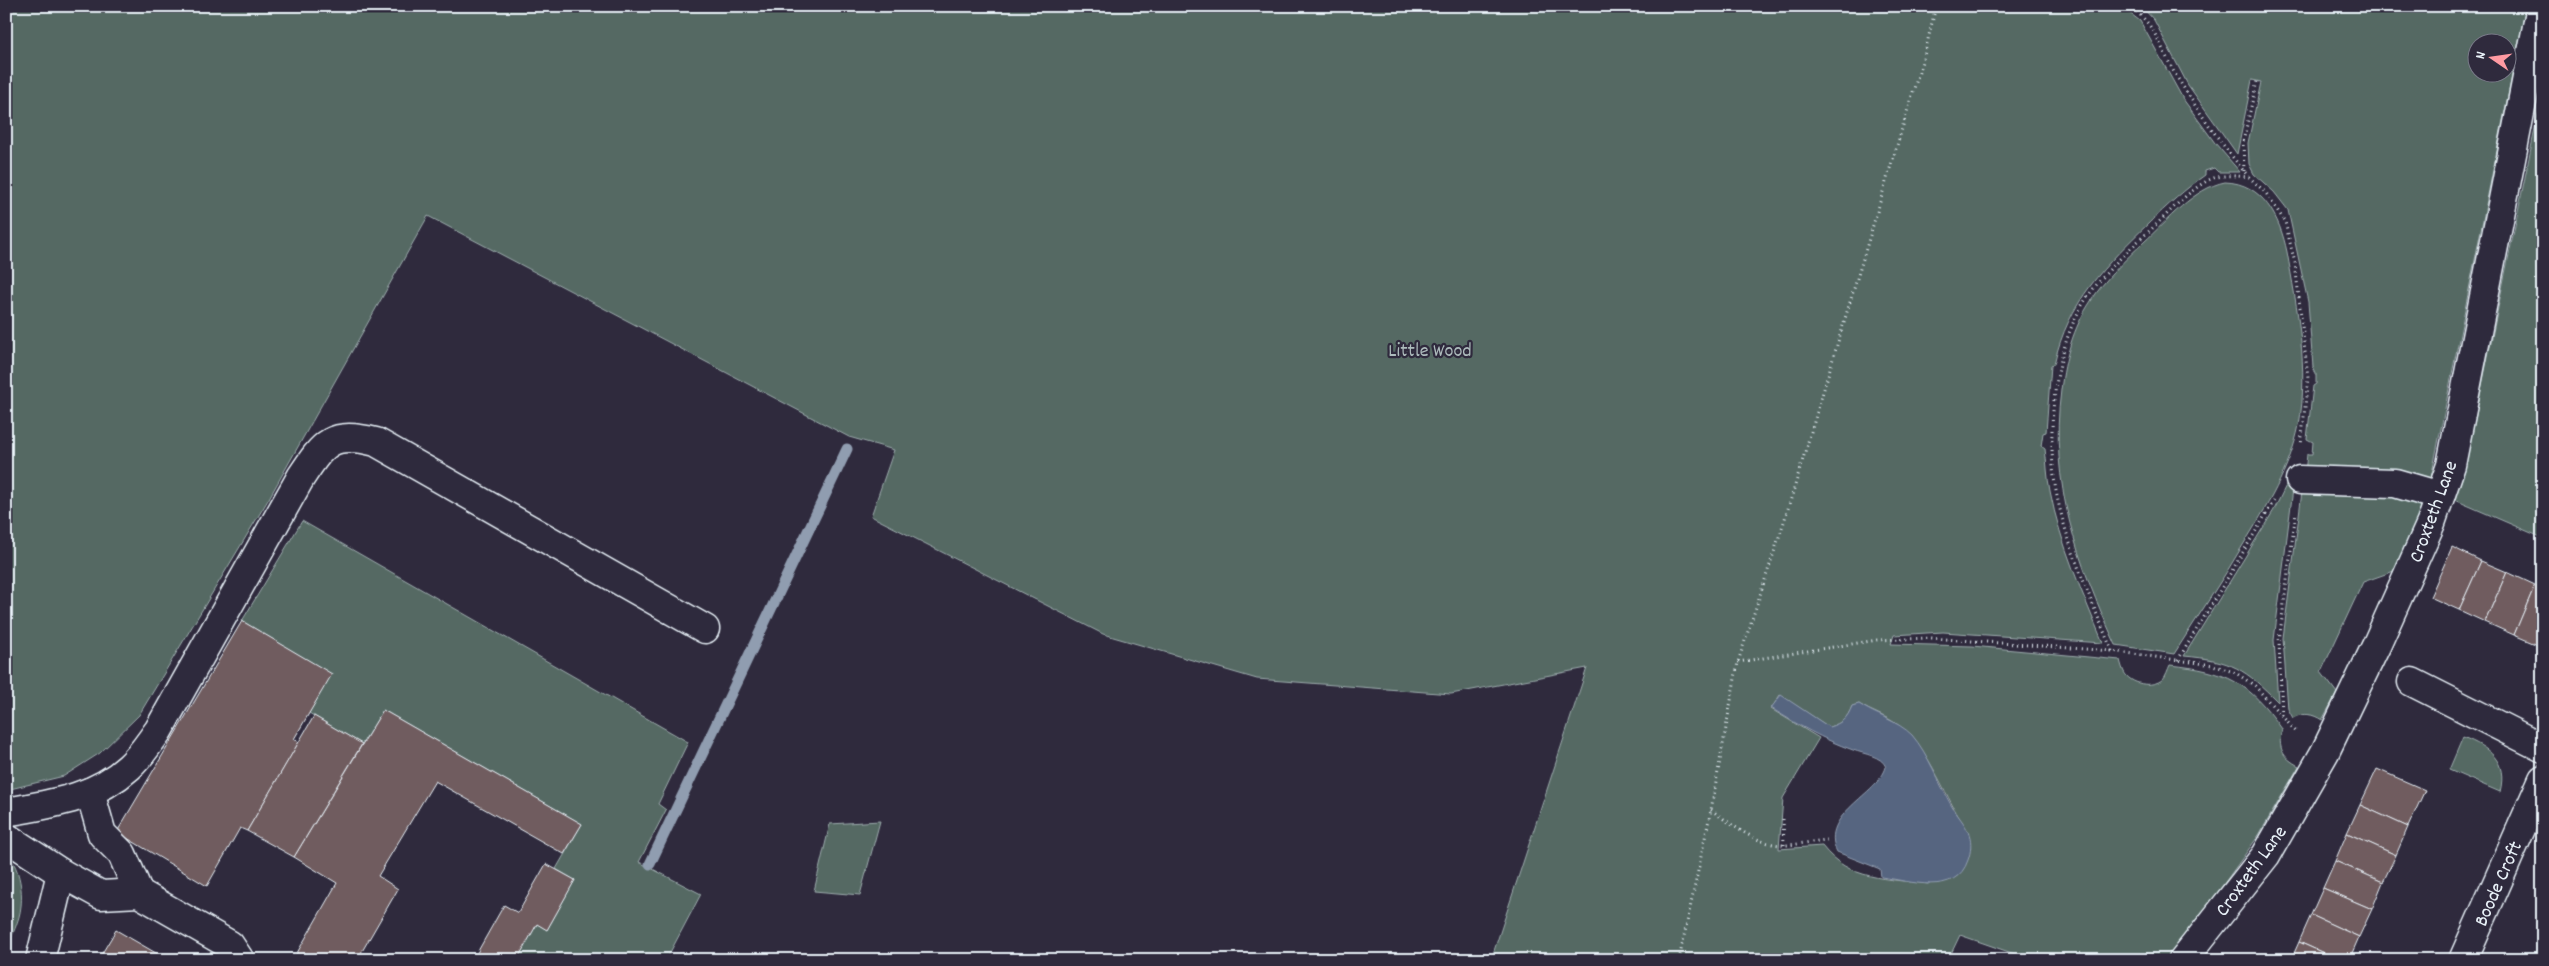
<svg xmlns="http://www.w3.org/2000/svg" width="2549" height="966" viewBox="0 0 2549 966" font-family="Dekko,sans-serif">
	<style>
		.green { fill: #546963; stroke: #9eadae; fill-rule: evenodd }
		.water { fill: #566580; stroke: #909db0 }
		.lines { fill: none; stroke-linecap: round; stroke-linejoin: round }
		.stream { stroke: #909db0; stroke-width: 11 }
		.building { fill: #705c5e; stroke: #e8f1f8 }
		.minor-casing { stroke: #e8f1f8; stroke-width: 31 }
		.path { stroke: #e8f1f8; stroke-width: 3; stroke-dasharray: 1 4; stroke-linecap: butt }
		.minor { stroke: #2f2a3d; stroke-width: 28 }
		.labels { text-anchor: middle; stroke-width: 4.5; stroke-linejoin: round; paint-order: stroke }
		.park-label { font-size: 20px; fill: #adbbbc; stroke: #2f2a3d }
		.street-label { font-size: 20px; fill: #e8f1f8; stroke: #2f2a3d }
	</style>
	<rect width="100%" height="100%" fill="#2f2a3d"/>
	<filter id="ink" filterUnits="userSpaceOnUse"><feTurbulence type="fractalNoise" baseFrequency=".02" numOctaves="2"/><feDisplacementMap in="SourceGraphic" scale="10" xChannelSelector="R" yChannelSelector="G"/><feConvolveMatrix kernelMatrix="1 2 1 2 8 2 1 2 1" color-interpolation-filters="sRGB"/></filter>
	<g filter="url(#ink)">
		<!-- green -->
		<g class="green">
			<path d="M 6,6 L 2112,6 L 2131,14 L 2140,21 L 2183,99 L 2215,143 L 2240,172 L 2218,172 L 2214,168 L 2205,171 L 2205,175 C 2185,189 2167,206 2149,223 C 2105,265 2068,302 2054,364 L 2051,365 L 2046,432 L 2043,433 L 2041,446 L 2045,449 C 2047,463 2047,477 2050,491 C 2060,544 2083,594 2103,643 L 1943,632 L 1894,635 L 1891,644 L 1972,646 L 2120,660 C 2121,664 2122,668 2124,672 C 2130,684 2152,689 2163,679 C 2166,676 2168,669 2170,665 C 2227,671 2249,682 2282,729 C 2277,748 2283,758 2299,766 L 2259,835 L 2169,960 L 2032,960 L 1960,935 L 1948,960 L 1491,960 L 1587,668 L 1451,694 L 1257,679 L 1103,634 L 871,516 L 894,450 L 849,437 L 428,216 L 268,500 L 139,715 L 100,753 L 64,776 L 6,790 ZM 1780,695 L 1829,727 C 1842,723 1847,719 1852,706 L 1859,704 C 1871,712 1886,716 1897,724 C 1933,751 1944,798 1969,833 L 1928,884 C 1887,878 1849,881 1822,846 L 1779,849 L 1783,798 L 1819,738 L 1771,709 Z"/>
			<path d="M 2141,6 L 2526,6 L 2430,483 L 2305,473 L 2307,454 L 2312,454 L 2313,442 L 2307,439 L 2313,386 L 2316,384 L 2316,374 L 2313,367 L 2308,302 L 2288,210 L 2274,192 L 2254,174 L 2249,164 L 2248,143 L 2261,82 L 2252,80 L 2237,154 L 2188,85 L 2154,20 ZM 2476,42 L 2506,42 L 2506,72 L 2476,72 Z"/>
			<polygon points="2543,90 2543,182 2540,184 2540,192 2543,192 2543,538 2455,500 2465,468"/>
			<path d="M 2225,182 C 2263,183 2280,218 2287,252 C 2297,307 2309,369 2299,425 C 2290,469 2266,508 2243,545 C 2221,582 2197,618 2174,654 L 2116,645 C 2077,561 2049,483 2061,390 C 2065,358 2073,328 2091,301 C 2105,279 2125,260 2144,242 C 2167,221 2194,188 2225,182 Z"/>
			<path d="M 2296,465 L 2274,640 L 2278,702 C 2245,669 2232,660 2184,656 L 2274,510 Z"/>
			<path d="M 2393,491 L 2424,503 L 2394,571 L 2363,582 L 2321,672 L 2337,693 L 2322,720 C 2313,714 2303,712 2293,718 L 2288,709 L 2283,638 L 2302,492 Z"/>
			<polygon points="302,521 688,742 658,804 666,810 639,862 701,894 666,960 517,960 537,924 547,930 575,880 556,869 582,824 383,710 362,744 309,713 331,674 242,621"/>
			<path d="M 2463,737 C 2489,748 2508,760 2500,792 L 2449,770 Z"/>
			<polygon points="880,821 860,895 814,891 830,824"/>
			<path d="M 6,854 C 19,864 23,890 21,906 C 20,920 11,937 6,951 Z"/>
		</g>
		<!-- water -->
		<path class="water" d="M 1781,695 L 1829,727 C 1842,723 1847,719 1852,706 L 1859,704 C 1875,715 1898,721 1912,735 C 1929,755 1938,782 1951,805 C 1956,814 1966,824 1969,834 C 1972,842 1971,852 1968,860 C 1956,897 1910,881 1881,877 L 1880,869 L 1837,852 C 1818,815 1879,794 1886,767 C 1882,756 1864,754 1853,750 C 1822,739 1798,725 1771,708 Z"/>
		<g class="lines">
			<!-- stream -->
			<polyline class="stream" points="650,864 847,449"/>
		</g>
		<!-- building -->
		<g class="building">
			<polygon points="2452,547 2481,561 2459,610 2430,597"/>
			<polygon points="2481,561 2507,572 2485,622 2459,610"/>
			<polygon points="2507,572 2535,585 2514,635 2485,622"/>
			<polygon points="2535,585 2543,589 2543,641 2540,646 2514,635"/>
			<polygon points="242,621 332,674 294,739 299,742 247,831 240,828 207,886 117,832"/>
			<polygon points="383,710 582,824 564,854 435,781 378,876 398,889 357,960 293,960 337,883 294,857"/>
			<polygon points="314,716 362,744 294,857 247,831"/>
			<polygon points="2377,769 2425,790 2408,827 2360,805"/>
			<polygon points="2360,805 2408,827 2396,855 2347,833"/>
			<polygon points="2347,833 2396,855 2383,882 2335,861"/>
			<polygon points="2335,861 2383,882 2372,909 2323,888"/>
			<polygon points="546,864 575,880 547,930 537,924 517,960 473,960 504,905 518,913"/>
			<polygon points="2323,888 2372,909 2359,937 2311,915"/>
			<polygon points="2311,915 2359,937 2349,960 2339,960 2299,942"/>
			<polygon points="116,930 168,960 98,960"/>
			<polygon points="2299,942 2339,960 2291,960"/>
		</g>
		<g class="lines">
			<!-- minor casing -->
			<g class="minor-casing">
				<g id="minor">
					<polyline points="2300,480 2395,483 2440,496"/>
					<polyline points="2412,682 2543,748"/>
					<polyline points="90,792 102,834 122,854 139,893"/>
					<path d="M 6,812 C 51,804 94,799 129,767 C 140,757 149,743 158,731 L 301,477 C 324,442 332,431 376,442 L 705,629"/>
					<polyline points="6,837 61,873 101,895 139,893 230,945 240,960"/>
					<polyline points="40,960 61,873"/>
					<polyline points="2183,960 2266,855 2325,752 2376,646 2431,523 2451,465 2541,6"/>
					<polyline points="2463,960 2543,779"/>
				</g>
			</g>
			<!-- path -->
			<g class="path">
				<path d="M 2128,6 C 2156,22 2161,51 2177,77 C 2198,111 2222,145 2248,176"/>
				<polyline points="2244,171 2243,142 2257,81"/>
				<path d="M 2112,651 C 2092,602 2070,553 2058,501 C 2045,442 2052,350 2086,299 C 2103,274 2125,253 2147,233 C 2167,216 2187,190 2211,179 C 2222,174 2237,176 2249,177 L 2266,193 L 2285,222 L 2295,263 L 2308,378 L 2301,446"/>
				<polyline points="2178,660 2274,501"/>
				<polyline points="1738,662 1877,640 1931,638 2112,651 2213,665 2236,673 2255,686 2298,734"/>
				<polyline points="2282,715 2279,641 2296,512"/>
				<path d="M 1711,810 C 1733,825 1756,845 1784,845 C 1798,845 1813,841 1827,840"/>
				<polyline points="1783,819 1784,845"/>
				<polyline points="1679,960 1711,810 1738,662 1784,522 1925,52 1936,6"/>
			</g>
			<!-- minor -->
			<use href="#minor" class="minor"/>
		</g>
	</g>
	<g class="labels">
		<!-- park labels -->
		<g class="park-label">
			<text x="1430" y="356">Little Wood</text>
		</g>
		<!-- street labels -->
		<g class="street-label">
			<text transform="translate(2432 511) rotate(-70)" y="7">Croxteth Lane</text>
			<text transform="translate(2250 870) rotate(-54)" y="7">Croxteth Lane</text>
			<text transform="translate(2497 883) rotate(-66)" y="7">Boode Croft</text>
		</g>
	</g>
	<!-- margin -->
	<rect width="2549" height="966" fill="none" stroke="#2f2a3d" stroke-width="25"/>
	<rect x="12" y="12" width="2524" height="941" fill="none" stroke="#e8f1f8" stroke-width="2" filter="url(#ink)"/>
	<!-- north arrow -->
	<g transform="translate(2492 58) rotate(283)"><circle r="24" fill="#2f2a3d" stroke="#797a88"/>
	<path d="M0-4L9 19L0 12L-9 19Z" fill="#ff9aa2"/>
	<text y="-8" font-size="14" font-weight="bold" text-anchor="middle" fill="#e8f1f8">N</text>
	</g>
</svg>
